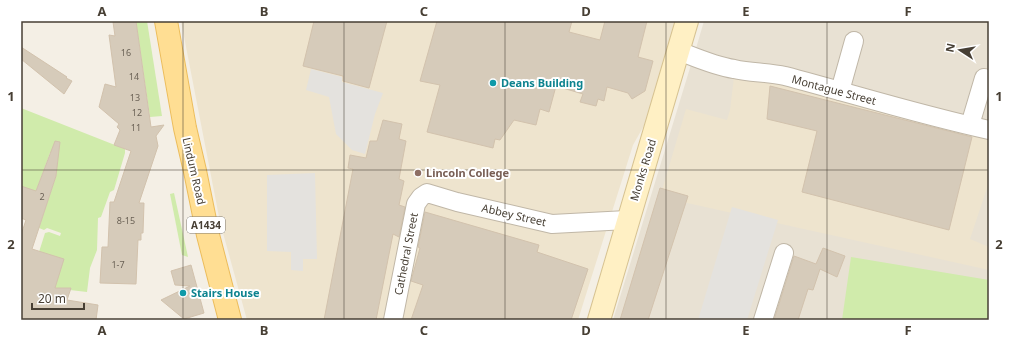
<svg xmlns="http://www.w3.org/2000/svg" width="1010" height="341" viewBox="0 0 1010 341" font-family="'Noto Sans',sans-serif">
	<style>
		.residential { fill: #e8e1d3 }
		.education { fill: #eee4ce }
		.green { fill: #d0ebab }
		.parking { fill: #e4e2de }
		.building { fill: #d6cbba; stroke: #d2c2ad }
		.lines { fill: none; stroke-linecap: round; stroke-linejoin: round }
		.street-casing { stroke: #c0b7a7; stroke-width: 20 }
		.secondary-casing { stroke: #d7c392; stroke-width: 24 }
		.primary-casing { stroke: #ecbd5c; stroke-width: 24 }
		.street { stroke: #fff; stroke-width: 18 }
		.secondary { stroke: #fff0c4; stroke-width: 22 }
		.primary { stroke: #ffde93; stroke-width: 22 }
		.grid { fill: none; stroke: #473f34; stroke-width: 1; stroke-opacity: 0.55 }
		.culture-dot { fill: #0f9aa8; stroke: #fff; stroke-width: 1.5 }
		.education-dot { fill: #8d6e63; stroke: #fff; stroke-width: 1.5 }
		.labels { text-anchor: middle; stroke-width: 4; stroke-linejoin: round; paint-order: stroke }
		.number-label { font-size: 9px; fill: #6b6256 }
		.shield { fill: #fff; stroke: #7e7971; stroke-width: 1 }
		.shield-label { font-size: 10px; font-weight: bold; fill: #473f34 }
		.culture-label { font-size: 11px; font-weight: bold; fill: #0d838f; stroke: #fff; text-anchor: start }
		.street-label { font-size: 11px; fill: #473f34; stroke: #fff }
		.education-label { font-size: 11px; font-weight: bold; fill: #785e54; stroke: #fff; text-anchor: start }
		.neatline { fill: none; stroke: #473f34; stroke-width: 1.5 }
		.grid-label { font-size: 13px; text-anchor: middle; font-weight: bold; fill: #473f34 }
	</style>
	<rect width="100%" height="100%" fill="#f4efe5"/>
	<!-- residential -->
	<polygon class="residential" points="704,21 989,21 989,320 613,320 697,45"/>
	<!-- education -->
	<g class="education">
		<polygon points="181,21 679,21 646,122 633,145 578,320 247,320 220,222"/>
		<polygon points="734,77 773,82 989,137 989,182 970,239 989,247 989,270 660,197 686,109 727,120 730,110"/>
	</g>
	<!-- green -->
	<g class="green">
		<polygon points="136,21 147,21 162,116 150,117"/>
		<polygon points="21,108 125,149 125,153 114,190 110,192 101,217 98,218 97,250 90,268 87,292 70,290 70,288 47,289 39,252 45,233 49,232 60,236 61,233 47,228 44,230 39,228 56,176 58,156 50,153 32,202 21,192"/>
		<polygon points="174,193 188,257 182,255 170,194"/>
		<polygon points="851,257 989,280 989,320 842,320"/>
	</g>
	<!-- parking -->
	<g class="parking">
		<polygon points="311,69 342,77 342,82 383,93 375,114 365,154 352,150 336,134 329,97 306,90"/>
		<polygon points="315,173 317,259 303,259 303,271 291,270 291,252 267,251 267,175"/>
		<polygon points="732,207 778,220 747,320 698,320"/>
	</g>
	<!-- building -->
	<g class="building">
		<polygon points="121,21 136,21 151,127 164,125 156,136 158,146 139,203 144,203 143,233 141,233 141,240 138,240 136,284 100,283 102,247 108,247 110,202 114,202 131,151 114,145 120,130 117,127 119,124 99,107 105,84 116,87 109,35 115,36 113,22"/>
		<polygon points="314,21 387,21 369,88 343,81 343,76 303,66"/>
		<polygon points="437,21 572,21 569,32 600,40 605,21 647,21 638,57 653,61 645,91 632,99 628,93 607,87 604,101 598,99 596,106 580,102 583,94 556,86 549,112 540,109 536,125 514,120 500,140 495,139 493,148 427,132 440,85 420,81"/>
		<polygon points="21,47 67,77 66,78 72,81 64,94 21,59"/>
		<polygon points="770,86 972,137 949,230 802,192 817,131 767,119"/>
		<polygon points="383,120 402,124 399,139 406,141 399,179 404,181 399,205 405,207 399,237 393,234 376,320 324,320 353,169 348,168 350,155 366,158 370,141 377,141"/>
		<polygon points="55,141 60,142 56,176 32,249 64,259 55,288 71,288 67,300 98,305 96,320 21,320 21,235 26,220 21,218 21,186 36,191"/>
		<polygon points="660,188 688,196 648,320 620,320"/>
		<polygon points="425,212 539,245 537,252 588,269 571,320 411,320 423,285 411,281 420,248 418,247"/>
		<polygon points="823,248 845,256 837,277 820,269 813,290 808,289 798,320 774,320 794,256 816,264"/>
		<polygon points="191,265 204,313 184,319 161,300 190,286 175,285 171,271"/>
	</g>
	<g class="lines">
		<!-- street casing -->
		<g class="street-casing">
			<g id="street">
				<path d="M 679,51 C 697,58 715,66 734,69 C 751,73 768,72 785,76 C 853,94 920,115 989,130"/>
				<polyline points="840,91 854,41"/>
				<polyline points="970,125 984,78"/>
				<polyline points="393,320 416,204 421,197 427,193 457,202 552,224 627,220"/>
				<polyline points="763,320 784,253"/>
			</g>
		</g>
		<!-- secondary casing -->
		<g class="secondary-casing">
			<polyline id="secondary" points="599,320 687,21"/>
		</g>
		<!-- primary casing -->
		<g class="primary-casing">
			<polyline id="primary" points="166,21 185,128 195,171 208,235 230,320"/>
		</g>
		<!-- street -->
		<use href="#street" class="street"/>
		<!-- secondary -->
		<use href="#secondary" class="secondary"/>
		<!-- primary -->
		<use href="#primary" class="primary"/>
	</g>
	<!-- grid -->
	<path class="grid" d="M 183,21 L 183,320M 344,21 L 344,320M 505,21 L 505,320M 666,21 L 666,320M 827,21 L 827,320M 21,170 L 989,170"/>
	<!-- markers -->
	<g class="culture-dot">
		<circle cx="493" cy="83" r="4"/>
		<circle cx="183" cy="293" r="4"/>
	</g>
	<circle class="education-dot" cx="418" cy="173" r="4"/>
	<g class="labels">
		<!-- number labels -->
		<g class="number-label">
			<text x="126" y="56">16</text>
			<text x="134" y="80">14</text>
			<text x="135" y="101">13</text>
			<text x="137" y="116">12</text>
			<text x="136" y="131">11</text>
			<text x="42" y="200">2</text>
			<text x="126" y="224">8-15</text>
			<text x="118" y="268">1-7</text>
		</g>
		<!-- shield labels -->
		<rect class="shield" x="187" y="217" width="38" height="16" rx="3"/>
		<g class="shield-label">
			<text x="206" y="229">A1434</text>
		</g>
		<!-- culture labels -->
		<g class="culture-label">
			<text x="501" y="87">Deans Building</text>
			<text x="191" y="297">Stairs House</text>
		</g>
		<!-- street labels -->
		<g class="street-label">
			<text transform="translate(834 90) rotate(15)" y="4">Montague Street</text>
			<text transform="translate(643 170) rotate(-73)" y="4">Monks Road</text>
			<text transform="translate(194 171) rotate(77)" y="4">Lindum Road</text>
			<text transform="translate(514 215) rotate(13)" y="4">Abbey Street</text>
			<text transform="translate(406 254) rotate(-79)" y="4">Cathedral Street</text>
		</g>
		<!-- education labels -->
		<g class="education-label">
			<text x="426" y="177">Lincoln College</text>
		</g>
	</g>
	<!-- border -->
	<rect width="1010" height="341" fill="none" stroke="#ffffff" stroke-width="44"/>
	<!-- north arrow -->
	<g transform="translate(960 50) rotate(282)" stroke="#ffffff" stroke-width="3" paint-order="stroke">
	<path d="M0-3L7 15L0 10L-7 15Z" fill="#473f34"/>
	<text y="-6" font-size="11" font-weight="bold" text-anchor="middle" fill="#473f34">N</text>
	</g>
	<!-- scale -->
	<path d="M32 303v6h52v-6" fill="none" stroke="#473f34" stroke-width="2"/>
	<text x="38" y="303" font-size="12" fill="#473f34" stroke="#ffffff" stroke-width="3" paint-order="stroke">20 m</text>
	<rect x="22" y="22" width="966" height="297" class="neatline"/>
	<g class="grid-label">
		<text x="102" y="16">A</text>
		<text x="264" y="16">B</text>
		<text x="424" y="16">C</text>
		<text x="586" y="16">D</text>
		<text x="746" y="16">E</text>
		<text x="908" y="16">F</text>
		<text x="11" y="101">1</text>
		<text x="999" y="101">1</text>
		<text x="11" y="249">2</text>
		<text x="999" y="249">2</text>
		<text x="102" y="335">A</text>
		<text x="264" y="335">B</text>
		<text x="424" y="335">C</text>
		<text x="586" y="335">D</text>
		<text x="746" y="335">E</text>
		<text x="908" y="335">F</text>
	</g>
</svg>
